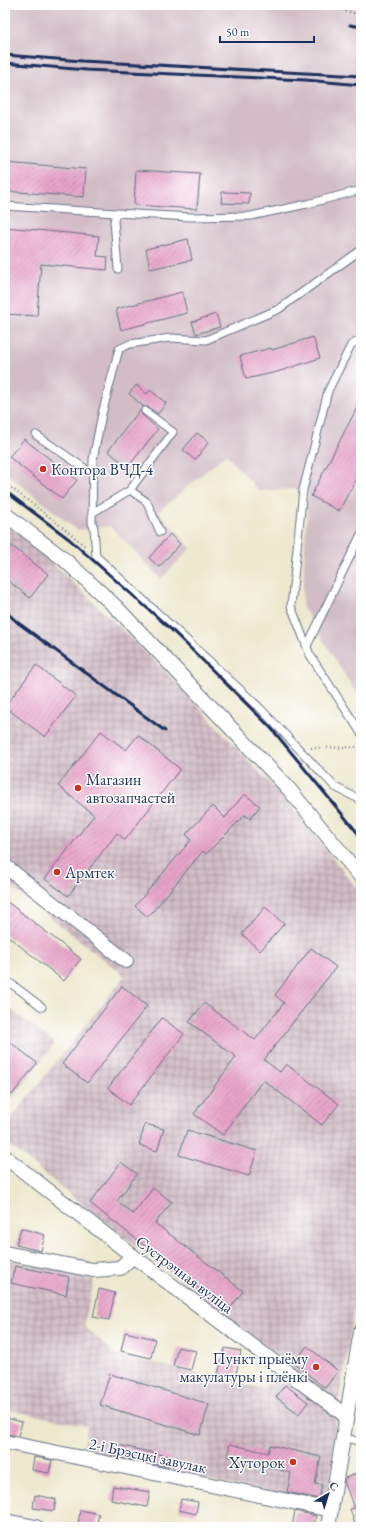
<svg xmlns="http://www.w3.org/2000/svg" width="366" height="1532" viewBox="0 0 366 1532" font-family="'EB Garamond',serif">
	<style>
		.built { fill: #f7cfd1 }
		.industrial { fill: url(#industrial-grid) }
		.railway { fill: #d2bdc6 }
		.building { fill: url(#building-hatch) }
		.lines { fill: none; stroke-linecap: round; stroke-linejoin: round }
		.lane-casing { stroke: #647085; stroke-width: 9 }
		.street-casing { stroke: #647085; stroke-width: 16 }
		.path { stroke: #647085; stroke-width: 2; stroke-dasharray: 1 3; stroke-linecap: butt }
		.lane { stroke: #fff; stroke-width: 7 }
		.street { stroke: #fff; stroke-width: 14 }
		.rail { stroke: #1b2f5e; stroke-width: 3 }
		.poi-dot { fill: #c8321e; stroke: #fff; stroke-width: 1.5 }
		.labels { text-anchor: middle; stroke-width: 3; stroke-linejoin: round; paint-order: stroke }
		.poi-label { font-size: 16px; fill: #1b2f5e; stroke: #fff; text-anchor: start }
		.street-label { font-size: 16px; fill: #1b2f5e; stroke: #fff }
	</style>
	<defs>
		<pattern id="industrial-grid" width="8" height="8" patternUnits="userSpaceOnUse"><rect width="8" height="8" fill="#d2bdc6"/><path d="M0 4h8M4 0v8" fill="none" stroke="#aa9aa4"/></pattern>
		<pattern id="building-hatch" width="6" height="6" patternUnits="userSpaceOnUse"><rect width="6" height="6" fill="#e8a4c9"/><path d="M-1 1l2-2M0 6l6-6M5 7l2-2" fill="none" stroke="#bb86a6"/></pattern>
	</defs>
	<rect width="100%" height="100%" fill="#fff"/>
	<filter id="ink" filterUnits="userSpaceOnUse"><feTurbulence type="fractalNoise" baseFrequency=".025" numOctaves="2"/><feDisplacementMap in="SourceGraphic" scale="8" xChannelSelector="R" yChannelSelector="G"/><feConvolveMatrix kernelMatrix="1 2 1 2 8 2 1 2 1" color-interpolation-filters="sRGB"/></filter>
	<filter id="wash" filterUnits="userSpaceOnUse"><feTurbulence type="fractalNoise" baseFrequency=".012" numOctaves="4" result="noise"/><feDisplacementMap in="SourceGraphic" scale="16" xChannelSelector="R" yChannelSelector="G"/><feGaussianBlur stdDeviation="0.9" result="paint"/><feColorMatrix in="noise" values="0 0 0 0 0 0 0 0 0 0 0 0 0 0 0 0 0 1.4 0 .05"/><feComposite in="paint" operator="in"/></filter>
	<g filter="url(#wash)">
		<rect width="100%" height="100%" fill="#ede8ce"/>
		<!-- built -->
		<polygon class="built" points="5,1259 11,1260 5,1305"/>
		<!-- industrial -->
		<g class="industrial">
			<polygon points="337,5 361,5 361,16"/>
			<polygon points="5,523 28,539 173,679 298,814 361,894 361,1266 336,1420 328,1504 83,1455 87,1426 5,1409 5,1305 11,1260 94,1279 84,1326 115,1354 263,1389 284,1361 85,1207 5,1141 5,1126 125,976 5,882"/>
			<polygon points="5,1005 55,1043 5,1107"/>
		</g>
		<!-- railway -->
		<polygon class="railway" points="5,5 335,5 361,16 361,701 302,606 308,490 291,489 259,491 226,454 158,512 191,548 161,579 110,526 77,530 5,472"/>
		<g id="blocks">
			<!-- building -->
			<g class="building">
				<polygon points="5,162 86,169 84,197 5,191"/>
				<polygon points="136,170 200,174 197,209 134,205"/>
				<polygon points="222,192 250,193 249,204 221,203"/>
				<polygon points="5,227 99,236 97,256 108,257 107,270 41,264 37,316 5,314"/>
				<polygon points="188,239 192,260 150,269 146,249"/>
				<polygon points="182,292 187,313 121,330 116,309"/>
				<polygon points="216,314 220,327 196,334 192,322"/>
				<polygon points="313,337 320,358 277,372 246,379 240,356 271,348 272,350"/>
				<polygon points="136,385 147,394 150,390 166,403 158,414 148,407 143,407 143,406 129,394"/>
				<polygon points="361,400 361,470 339,511 311,496"/>
				<polygon points="140,410 142,415 158,429 128,467 108,451"/>
				<polygon points="197,433 209,442 195,460 183,450"/>
				<polygon points="24,439 77,480 62,499 9,457"/>
				<polygon points="170,534 180,544 159,567 149,558"/>
				<polygon points="5,541 48,574 30,598 5,578"/>
				<polygon points="36,665 76,696 45,737 5,707"/>
				<polygon points="101,731 126,750 138,735 180,769 125,840 117,833 68,896 45,879 94,815 58,786"/>
				<polygon points="244,794 260,806 250,819 245,815 206,854 203,851 148,917 135,906 191,840 186,834 213,806 225,818"/>
				<polygon points="5,900 81,959 64,981 5,934"/>
				<polygon points="265,907 284,924 260,951 242,934"/>
				<polygon points="311,948 336,967 264,1060 280,1072 286,1064 339,1104 322,1125 263,1080 223,1135 194,1114 236,1057 189,1022 204,1003 255,1040 284,1003 275,995"/>
				<polygon points="122,986 147,1006 87,1083 62,1064"/>
				<polygon points="162,1018 184,1034 129,1105 108,1088"/>
				<polygon points="5,1038 37,1063 12,1095 5,1090"/>
				<polygon points="145,1124 164,1129 157,1151 139,1145"/>
				<polygon points="187,1130 257,1151 249,1176 179,1155"/>
				<polygon points="121,1162 137,1174 117,1201 133,1214 153,1188 172,1202 155,1223 243,1291 228,1311 90,1203"/>
				<polygon points="21,1228 45,1235 41,1251 16,1245"/>
				<polygon points="15,1266 69,1277 66,1295 11,1283"/>
				<polygon points="99,1289 115,1293 109,1320 93,1317"/>
				<polygon points="125,1332 155,1339 151,1358 121,1351"/>
				<polygon points="307,1346 338,1371 325,1388 294,1363"/>
				<polygon points="178,1347 196,1351 191,1370 173,1366"/>
				<polygon points="225,1348 241,1351 235,1378 218,1374"/>
				<polygon points="110,1374 209,1404 200,1435 100,1405"/>
				<polygon points="285,1385 308,1402 299,1414 276,1397"/>
				<polygon points="5,1418 22,1422 18,1436 5,1434"/>
				<polygon points="114,1444 171,1457 168,1467 111,1455"/>
				<polygon points="230,1444 268,1453 270,1445 321,1457 315,1484 322,1485 319,1499 287,1492 291,1473 227,1456"/>
				<polygon points="34,1457 52,1460 49,1473 32,1470"/>
				<polygon points="361,1472 361,1527 356,1527 350,1509 354,1508 344,1481 345,1478"/>
				<polygon points="113,1486 150,1492 147,1507 111,1500"/>
				<polygon points="35,1495 56,1499 54,1511 33,1508"/>
				<polygon points="181,1499 198,1502 196,1514 179,1510"/>
				<polygon points="80,1510 99,1514 96,1527 78,1525"/>
				<polygon points="295,1511 316,1516 314,1527 292,1527"/>
			</g>
		</g>
	</g>
	<g filter="url(#ink)">
		<use href="#blocks" fill-opacity="0" stroke="#647085" stroke-width="1"/>
		<g class="lines">
			<!-- lane casing -->
			<g class="lane-casing">
				<g id="lane">
					<polyline points="5,206 116,213 114,221 118,269"/>
					<polyline points="116,213 191,217 251,216 307,204 361,190"/>
					<polyline points="361,250 279,309 206,340 170,338 130,344 119,349 102,414 93,459 92,523 94,528 96,556 259,707 335,787 361,800"/>
					<polyline points="361,339 351,345 328,391 303,490 291,606 310,655 361,733"/>
					<polyline points="36,435 93,474"/>
					<polyline points="130,490 173,432 145,411"/>
					<polyline points="92,513 130,490 147,502 160,532"/>
					<polyline points="307,646 361,534"/>
					<polyline points="5,979 42,1007"/>
					<polyline points="343,1437 361,1442"/>
				</g>
			</g>
			<!-- street casing -->
			<g class="street-casing">
				<g id="street">
					<polyline points="5,514 65,560 117,608 288,788 361,877"/>
					<polyline points="5,866 126,961"/>
					<polyline points="5,1157 133,1256 346,1416"/>
					<polyline points="5,1253 93,1270 120,1268 133,1256"/>
					<polyline points="5,1442 331,1510"/>
					<polyline points="5,1521 36,1527"/>
					<polyline points="328,1527 361,1331"/>
				</g>
			</g>
			<!-- path -->
			<g class="path">
				<polyline points="322,5 361,15"/>
				<polyline points="5,483 65,529 86,547"/>
				<polyline points="311,748 361,747"/>
			</g>
			<!-- lane -->
			<use href="#lane" class="lane"/>
			<!-- street -->
			<use href="#street" class="street"/>
			<!-- rail -->
			<g class="rail">
				<polyline points="350,25 361,27"/>
				<polyline points="5,55 82,61 361,76"/>
				<polyline points="5,63 86,70 306,80 361,85"/>
				<polyline points="5,491 69,539 173,631 271,728 361,837"/>
				<polyline points="5,611 17,622 165,731"/>
			</g>
		</g>
	</g>
	<!-- markers -->
	<g class="poi-dot">
		<circle cx="43" cy="469" r="4"/>
		<circle cx="78" cy="788" r="4"/>
		<circle cx="57" cy="872" r="4"/>
		<circle cx="316" cy="1367" r="4"/>
		<circle cx="293" cy="1462" r="4"/>
	</g>
	<g class="labels">
		<!-- poi labels -->
		<g class="poi-label">
			<text x="51" y="475">Контора ВЧД-4</text>
			<text x="86" y="785">Магазин<tspan x="86" dy="18">автозапчастей</tspan></text>
			<text x="65" y="878">Армтек</text>
			<text x="308" y="1364" text-anchor="end">Пункт прыёму<tspan x="308" dy="18">макулатуры і плёнкі</tspan></text>
			<text x="285" y="1468" text-anchor="end">Хуторок</text>
		</g>
		<!-- street labels -->
		<g class="street-label">
			<text transform="translate(185 1274) rotate(37)" y="6">Сустрэчная вуліца</text>
			<text transform="translate(148 1455) rotate(12)" y="6">2-і Брэсцкі завулак</text>
		</g>
	</g>
	<!-- margin -->
	<rect width="366" height="1532" fill="none" stroke="#fff" stroke-width="20"/>
	<!-- north arrow -->
	<g transform="translate(328 1494) rotate(38)" stroke="#ffffff" stroke-width="3" paint-order="stroke">
	<path d="M0-3L7 15L0 10L-7 15Z" fill="#1b2f5e"/>
	<text y="-6" font-size="11" font-weight="bold" text-anchor="middle" fill="#1b2f5e">С</text>
	</g>
	<!-- scale -->
	<path d="M220 36v6h94v-6" fill="none" stroke="#1b2f5e" stroke-width="2"/>
	<text x="226" y="36" font-size="12" fill="#1b2f5e" stroke="#ffffff" stroke-width="3" paint-order="stroke">50 m</text>
</svg>
